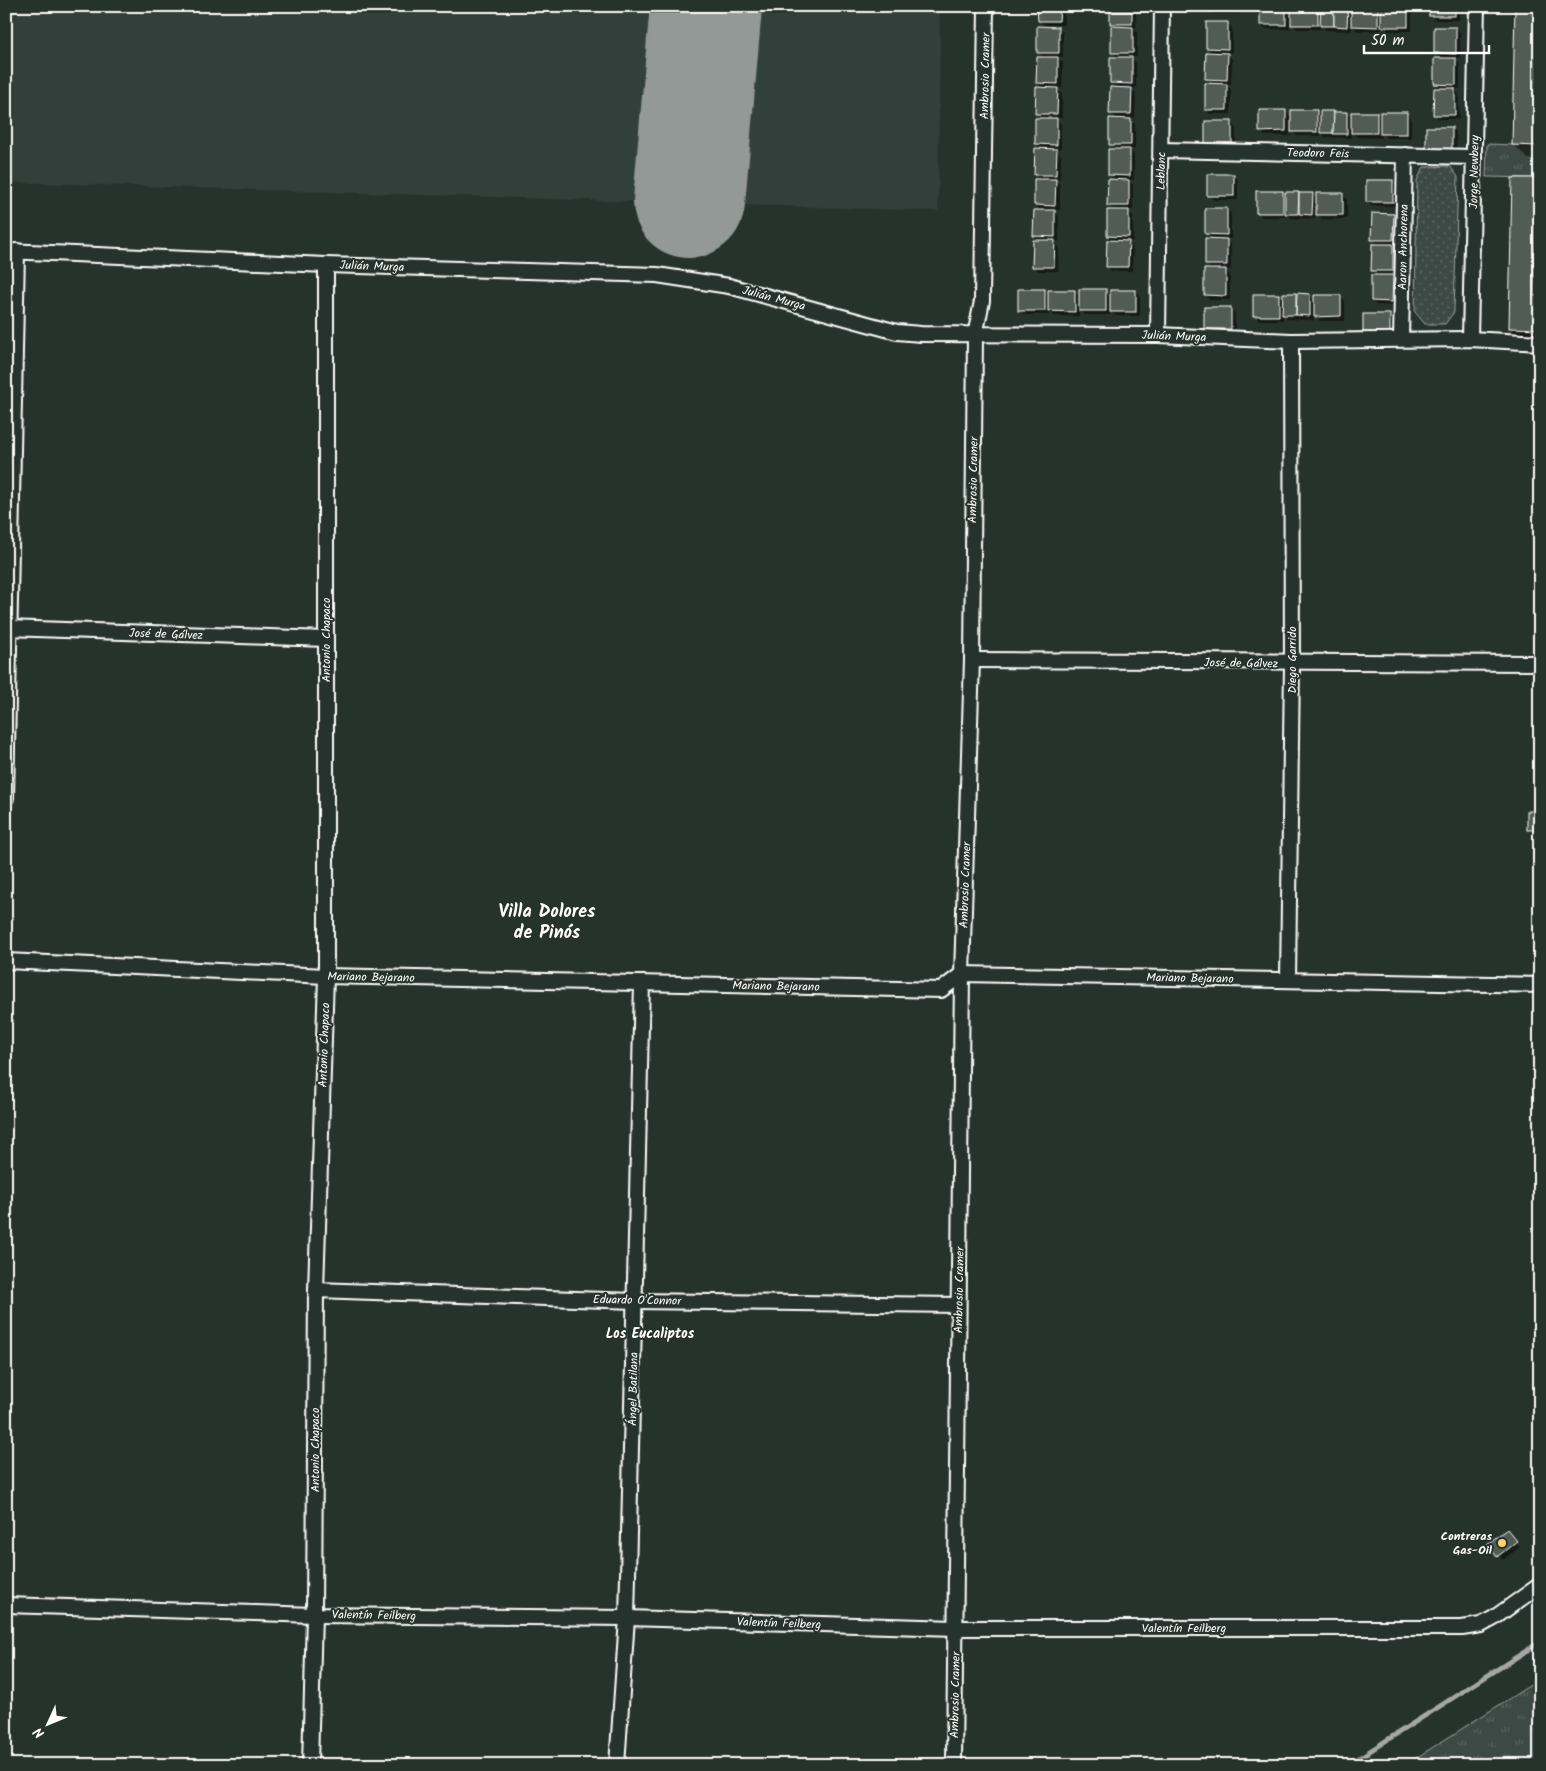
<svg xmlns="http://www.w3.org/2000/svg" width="1546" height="1771" viewBox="0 0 1546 1771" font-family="Kalam,sans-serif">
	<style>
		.built { fill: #333f3a }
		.grass { fill: url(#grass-tufts); stroke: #9ea4a2 }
		.park { fill: url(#park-dots); stroke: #9ea4a2 }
		.shadow { fill: #0007 }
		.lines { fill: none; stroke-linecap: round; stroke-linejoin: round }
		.stream { stroke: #a4a9a7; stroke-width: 5 }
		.runway { stroke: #929996; stroke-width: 112 }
		.building { fill: #515c57; stroke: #fff }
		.minor-casing { stroke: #fff; stroke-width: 18 }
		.minor { stroke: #26332d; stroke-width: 14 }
		.poi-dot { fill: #ffd166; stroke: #26332d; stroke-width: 2 }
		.labels { text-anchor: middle; stroke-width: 4; stroke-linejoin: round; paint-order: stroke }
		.street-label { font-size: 12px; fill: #fff; stroke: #26332d }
		.poi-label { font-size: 12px; font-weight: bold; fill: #fff; stroke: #26332d; text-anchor: end }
		.neighbourhood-label { font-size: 14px; font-weight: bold; fill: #fff; stroke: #26332d }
		.district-label { font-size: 18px; font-weight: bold; fill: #fff; stroke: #26332d }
	</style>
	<defs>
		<pattern id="grass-tufts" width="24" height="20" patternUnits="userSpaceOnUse" patternTransform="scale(1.25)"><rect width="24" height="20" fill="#3e4944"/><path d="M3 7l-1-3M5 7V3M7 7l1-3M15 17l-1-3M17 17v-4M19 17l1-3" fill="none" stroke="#5b6460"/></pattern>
		<pattern id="park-dots" width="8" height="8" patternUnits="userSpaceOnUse" patternTransform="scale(1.25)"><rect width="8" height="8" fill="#3e4944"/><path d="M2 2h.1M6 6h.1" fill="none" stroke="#5b6460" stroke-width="1.8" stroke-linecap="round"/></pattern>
	</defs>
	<rect width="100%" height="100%" fill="#26332d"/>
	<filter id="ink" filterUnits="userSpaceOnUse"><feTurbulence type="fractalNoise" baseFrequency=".02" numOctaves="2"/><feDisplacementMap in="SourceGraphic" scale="10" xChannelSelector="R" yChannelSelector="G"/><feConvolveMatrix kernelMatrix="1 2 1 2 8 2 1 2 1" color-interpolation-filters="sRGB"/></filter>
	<g filter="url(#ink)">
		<!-- built -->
		<polygon class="built" points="6,6 940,6 938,211 6,182"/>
		<!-- grass -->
		<g class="grass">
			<polygon points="1487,144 1540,146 1540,178 1486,177"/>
			<polygon points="1535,211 1540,211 1540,296 1534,296"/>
			<polygon points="1540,1678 1540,1765 1405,1765 1540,1679"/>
		</g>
		<!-- park -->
		<polygon class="park" points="1450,166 1458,177 1454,312 1445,324 1425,324 1415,312 1417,180 1424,167"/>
		<!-- shadow -->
		<g class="shadow">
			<polygon points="1039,6 1064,6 1064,25 1044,25 1039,20"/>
			<polygon points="1111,6 1136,6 1136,28 1133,28 1137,32 1137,57 1131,57 1136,63 1136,88 1130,88 1136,93 1135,118 1129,118 1135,125 1135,149 1129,149 1134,155 1134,180 1128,180 1133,185 1133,210 1127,210 1133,216 1133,241 1127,241 1133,247 1132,271 1112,271 1107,267 1114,242 1108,236 1115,211 1108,205 1115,180 1109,175 1116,150 1110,144 1117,119 1111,113 1117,89 1111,83 1118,58 1112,52 1115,28 1111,24"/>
			<polygon points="1209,6 1239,6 1239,14 1214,14"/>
			<polygon points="1261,6 1288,6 1293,11 1293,6 1319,6 1322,9 1347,6 1353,11 1378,6 1382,11 1407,7 1412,11 1412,31 1387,31 1382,27 1382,31 1357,31 1352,25 1352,31 1326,30 1322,26 1322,29 1297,29 1290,22 1290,29 1265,29 1261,24"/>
			<polygon points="1430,6 1459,6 1459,20 1435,20 1430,15"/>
			<polygon points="1540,6 1540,159 1528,159 1513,144"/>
			<polygon points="1227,23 1232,28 1232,53 1225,53 1232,59 1231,84 1225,84 1231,89 1231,114 1210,114 1206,109 1213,84 1207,79 1213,54 1207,48"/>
			<polygon points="1059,28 1063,33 1063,57 1057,57 1063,63 1062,88 1056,88 1062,94 1062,118 1056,118 1061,124 1061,149 1055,149 1061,155 1060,179 1054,179 1060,185 1060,210 1053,210 1059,216 1059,241 1053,241 1059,246 1058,271 1038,271 1034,266 1040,241 1035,236 1041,211 1035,205 1041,180 1035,174 1042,150 1036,144 1043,119 1037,113 1043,89 1037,83 1044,58 1038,52"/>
			<polygon points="1456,28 1460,33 1460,58 1454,58 1460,64 1460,89 1454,89 1459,94 1459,119 1439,119 1434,114 1441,89 1435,84 1442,59 1435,53"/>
			<polygon points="1285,111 1292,118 1317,111 1321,115 1321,112 1347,113 1352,118 1377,113 1382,118 1407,114 1411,118 1411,138 1386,138 1382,134 1382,138 1357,137 1351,132 1351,138 1325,137 1321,133 1321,136 1297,136 1290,129 1290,136 1265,136 1260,131"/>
			<polygon points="1231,122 1236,127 1236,147 1211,147 1206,142"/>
			<polygon points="1452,128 1456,133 1457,153 1432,153 1427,149"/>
			<polygon points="1234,175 1238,180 1238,200 1213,200 1209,195"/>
			<polygon points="1540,179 1540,343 1526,343 1511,328"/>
			<polygon points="1392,182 1397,186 1397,206 1372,206 1367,202"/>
			<polygon points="1282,192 1287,197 1287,193 1312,194 1317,199 1342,194 1347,199 1347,219 1322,219 1316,213 1316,219 1291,218 1287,214 1287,217 1262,217 1257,212"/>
			<polygon points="1227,209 1231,214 1231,239 1225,239 1231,245 1231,270 1224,269 1230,275 1230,300 1210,300 1205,295 1212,270 1206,265 1212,240 1206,234"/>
			<polygon points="1393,215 1398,219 1397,244 1392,244 1398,250 1397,275 1391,275 1397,281 1396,306 1376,305 1372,301 1378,276 1372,270 1379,245 1373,239"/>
			<polygon points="1044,290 1050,296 1074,291 1080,297 1105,291 1111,296 1136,291 1140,296 1140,316 1116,316 1110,310 1110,315 1085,315 1079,309 1079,316 1054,316 1049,310 1049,315 1024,315 1019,310"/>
			<polygon points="1284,294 1309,295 1315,301 1340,296 1345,301 1345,321 1320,321 1314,315 1314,320 1288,319 1283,314 1283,320 1259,320 1254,315 1279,295 1284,300"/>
			<polygon points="1230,308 1235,313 1235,333 1210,333 1206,328"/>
			<polygon points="1364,315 1389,315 1394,320 1394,340"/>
			<polygon points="1540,812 1540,834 1533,834 1528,829"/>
			<polygon points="1511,1535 1520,1547 1503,1560 1498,1556"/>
		</g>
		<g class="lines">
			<!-- stream -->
			<polyline class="stream" points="1348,1765 1540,1642"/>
			<!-- runway -->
			<polyline class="runway" points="689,202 706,6"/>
		</g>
		<!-- building -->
		<g class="building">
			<rect x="1110" y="6" width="22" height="4"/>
			<rect x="1208" y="6" width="27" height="4"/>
			<rect x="1260" y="6" width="26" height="19"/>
			<rect x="1291" y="6" width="27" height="19"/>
			<polygon points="1321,6 1334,6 1334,26 1320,26"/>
			<polygon points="1334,6 1348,6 1347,27 1334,26"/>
			<polygon points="1351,6 1378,6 1378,27 1351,26"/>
			<rect x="1381" y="6" width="27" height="21"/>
			<rect x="1429" y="6" width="26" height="10"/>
			<polygon points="1515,6 1540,6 1537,112 1540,112 1540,146 1512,145"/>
			<polygon points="1060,7 1059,21 1038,21 1037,8"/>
			<rect x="1110" y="11" width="22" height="13"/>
			<polygon points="1206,22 1228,22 1228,49 1206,48"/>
			<polygon points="1037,26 1059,27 1059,53 1037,53"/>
			<polygon points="1111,26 1133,27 1133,53 1111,53"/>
			<polygon points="1434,27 1456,27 1456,54 1434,53"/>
			<polygon points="1206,52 1228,53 1227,80 1205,79"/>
			<polygon points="1037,57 1058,57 1058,84 1036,83"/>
			<polygon points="1110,57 1132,57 1132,84 1110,83"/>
			<polygon points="1434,58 1456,58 1456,85 1434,84"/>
			<polygon points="1205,83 1227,84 1227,110 1205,110"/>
			<polygon points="1036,87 1058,88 1057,114 1035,114"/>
			<polygon points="1110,87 1132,88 1131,114 1109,114"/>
			<polygon points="1434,88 1455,88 1455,115 1433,115"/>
			<polygon points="1259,110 1286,110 1286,131 1259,132"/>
			<rect x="1291" y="110" width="26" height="22"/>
			<polygon points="1320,111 1334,111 1333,133 1320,133"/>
			<polygon points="1334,112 1347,112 1347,134 1333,134"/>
			<rect x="1351" y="112" width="26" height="21"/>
			<rect x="1380" y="112" width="27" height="22"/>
			<polygon points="1035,118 1057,118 1057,145 1035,144"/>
			<polygon points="1109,118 1131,119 1131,145 1109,145"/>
			<rect x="1205" y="121" width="27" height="22"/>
			<rect x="1426" y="127" width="26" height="22"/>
			<polygon points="1035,148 1057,149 1056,175 1034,175"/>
			<polygon points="1108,149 1130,149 1130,176 1108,175"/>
			<rect x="1207" y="174" width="27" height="22"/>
			<polygon points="1512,178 1540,178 1540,211 1535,211 1534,296 1540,296 1540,329 1509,328"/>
			<polygon points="1034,179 1056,179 1055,206 1034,205"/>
			<polygon points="1108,179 1129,180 1129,206 1107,206"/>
			<rect x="1366" y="180" width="27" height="22"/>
			<rect x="1256" y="191" width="27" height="22"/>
			<polygon points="1285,192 1299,192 1298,214 1285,214"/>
			<polygon points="1299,193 1313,193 1312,215 1299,214"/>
			<rect x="1316" y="193" width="27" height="22"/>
			<polygon points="1205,208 1227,208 1227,235 1205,234"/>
			<polygon points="1034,210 1055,210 1055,237 1033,236"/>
			<polygon points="1107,210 1129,210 1129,237 1107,236"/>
			<polygon points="1372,213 1394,214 1393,240 1371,240"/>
			<polygon points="1205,238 1227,239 1227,265 1205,265"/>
			<polygon points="1033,240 1055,240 1054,267 1032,267"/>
			<polygon points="1107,240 1129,241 1128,267 1106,267"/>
			<polygon points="1372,244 1393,244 1393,271 1371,271"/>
			<polygon points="1204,269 1226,269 1226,296 1204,295"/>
			<polygon points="1371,275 1393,275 1392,302 1371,301"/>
			<rect x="1018" y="289" width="27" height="22"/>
			<rect x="1079" y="289" width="27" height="22"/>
			<polygon points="1048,290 1075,290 1075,312 1048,311"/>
			<rect x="1110" y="290" width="26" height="22"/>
			<polygon points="1283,293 1296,293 1296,315 1282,315"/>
			<polygon points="1297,293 1310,294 1310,316 1296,315"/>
			<rect x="1253" y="294" width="26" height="22"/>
			<polygon points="1314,295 1341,295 1341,316 1314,317"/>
			<rect x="1204" y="307" width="27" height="22"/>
			<rect x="1363" y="314" width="27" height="22"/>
			<rect x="1527" y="811" width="13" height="19"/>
			<polygon points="1507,1529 1517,1541 1497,1557 1487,1544"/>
		</g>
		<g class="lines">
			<!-- minor casing -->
			<g class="minor-casing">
				<g id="minor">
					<polyline points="1161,150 1474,157"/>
					<polyline points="6,251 326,265 657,275 729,286 897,332 921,334 1158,335 1291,341 1470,339 1540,343"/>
					<polyline points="1158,335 1162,6"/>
					<polyline points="1401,339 1405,155"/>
					<polyline points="1470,339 1477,6"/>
					<polyline points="6,628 326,639"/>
					<polyline points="972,660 1540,663"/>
					<polyline points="6,798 17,251"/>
					<polyline points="6,961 326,976 941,990 962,974 1540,985"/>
					<polyline points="1288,980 1292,663 1291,341"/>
					<polyline points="316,1290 635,1301 958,1305"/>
					<polyline points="6,1605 314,1615 627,1618 956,1628 1462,1628 1481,1625 1494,1618 1540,1585"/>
					<polyline points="310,1765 314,1615 316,1290 326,976 326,265"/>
					<polyline points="617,1765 627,1618 642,983"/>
					<polyline points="954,1765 962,974 972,660 975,336 982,301 986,6"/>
				</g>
			</g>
			<!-- minor -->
			<use href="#minor" class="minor"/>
		</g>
	</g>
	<!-- markers -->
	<circle class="poi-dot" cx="1502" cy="1543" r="5"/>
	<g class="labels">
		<!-- street labels -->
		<g class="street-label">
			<text transform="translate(985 76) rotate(-89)" y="4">Ambrosio Cramer</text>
			<text transform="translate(1318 153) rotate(1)" y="4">Teodoro Feis</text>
			<text transform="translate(1161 171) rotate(-89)" y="4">Leblanc</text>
			<text transform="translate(1474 172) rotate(-89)" y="4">Jorge Newbery</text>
			<text transform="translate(1403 247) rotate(-89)" y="4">Aaron Anchorena</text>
			<text transform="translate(372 266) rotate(2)" y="4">Julián Murga</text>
			<text transform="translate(774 298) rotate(15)" y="4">Julián Murga</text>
			<text transform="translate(1174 336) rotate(2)" y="4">Julián Murga</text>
			<text transform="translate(973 480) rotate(-89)" y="4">Ambrosio Cramer</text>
			<text transform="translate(166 634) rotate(2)" y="4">José de Gálvez</text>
			<text transform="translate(326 640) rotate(-90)" y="4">Antonio Chapaco</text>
			<text transform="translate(1292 660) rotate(-90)" y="4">Diego Garrido</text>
			<text transform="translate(1241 663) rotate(1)" y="4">José de Gálvez</text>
			<text transform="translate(965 885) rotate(-88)" y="4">Ambrosio Cramer</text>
			<text transform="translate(371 977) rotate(1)" y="4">Mariano Bejarano</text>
			<text transform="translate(1190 978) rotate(1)" y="4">Mariano Bejarano</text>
			<text transform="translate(776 986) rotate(1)" y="4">Mariano Bejarano</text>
			<text transform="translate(324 1045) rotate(-88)" y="4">Antonio Chapaco</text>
			<text transform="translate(959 1290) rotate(-89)" y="4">Ambrosio Cramer</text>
			<text transform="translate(637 1300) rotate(1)" y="4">Eduardo O'Connor</text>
			<text transform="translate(633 1389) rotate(-89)" y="4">Ángel Batilana</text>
			<text transform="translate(315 1450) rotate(-90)" y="4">Antonio Chapaco</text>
			<text transform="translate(374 1615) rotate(1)" y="4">Valentín Feilberg</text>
			<text transform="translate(779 1623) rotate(2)" y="4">Valentín Feilberg</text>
			<text x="1184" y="1632">Valentín Feilberg</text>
			<text transform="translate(955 1695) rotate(-89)" y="4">Ambrosio Cramer</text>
		</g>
		<!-- poi labels -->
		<g class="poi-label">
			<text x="1492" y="1540">Contreras<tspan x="1492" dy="14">Gas-Oil</tspan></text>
		</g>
		<!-- neighbourhood labels -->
		<g class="neighbourhood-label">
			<text x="650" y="1338">Los Eucaliptos</text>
		</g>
		<!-- district labels -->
		<g class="district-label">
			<text x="547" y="917">Villa Dolores<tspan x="547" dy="21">de Pinós</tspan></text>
		</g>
	</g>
	<!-- margin -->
	<rect width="1546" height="1771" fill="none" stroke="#26332d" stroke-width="25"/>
	<rect x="12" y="12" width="1521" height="1746" fill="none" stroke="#fff" stroke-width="2" filter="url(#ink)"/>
	<!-- north arrow -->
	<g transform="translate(48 1724) rotate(226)" stroke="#26332d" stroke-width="4" paint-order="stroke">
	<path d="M0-4L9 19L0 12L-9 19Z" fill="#ffffff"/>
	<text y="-8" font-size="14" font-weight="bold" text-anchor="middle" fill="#ffffff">N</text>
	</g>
	<!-- scale -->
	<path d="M1364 45v8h125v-8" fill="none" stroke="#ffffff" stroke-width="2.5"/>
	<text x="1371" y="45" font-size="15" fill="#ffffff" stroke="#26332d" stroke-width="4" paint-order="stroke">50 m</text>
</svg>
